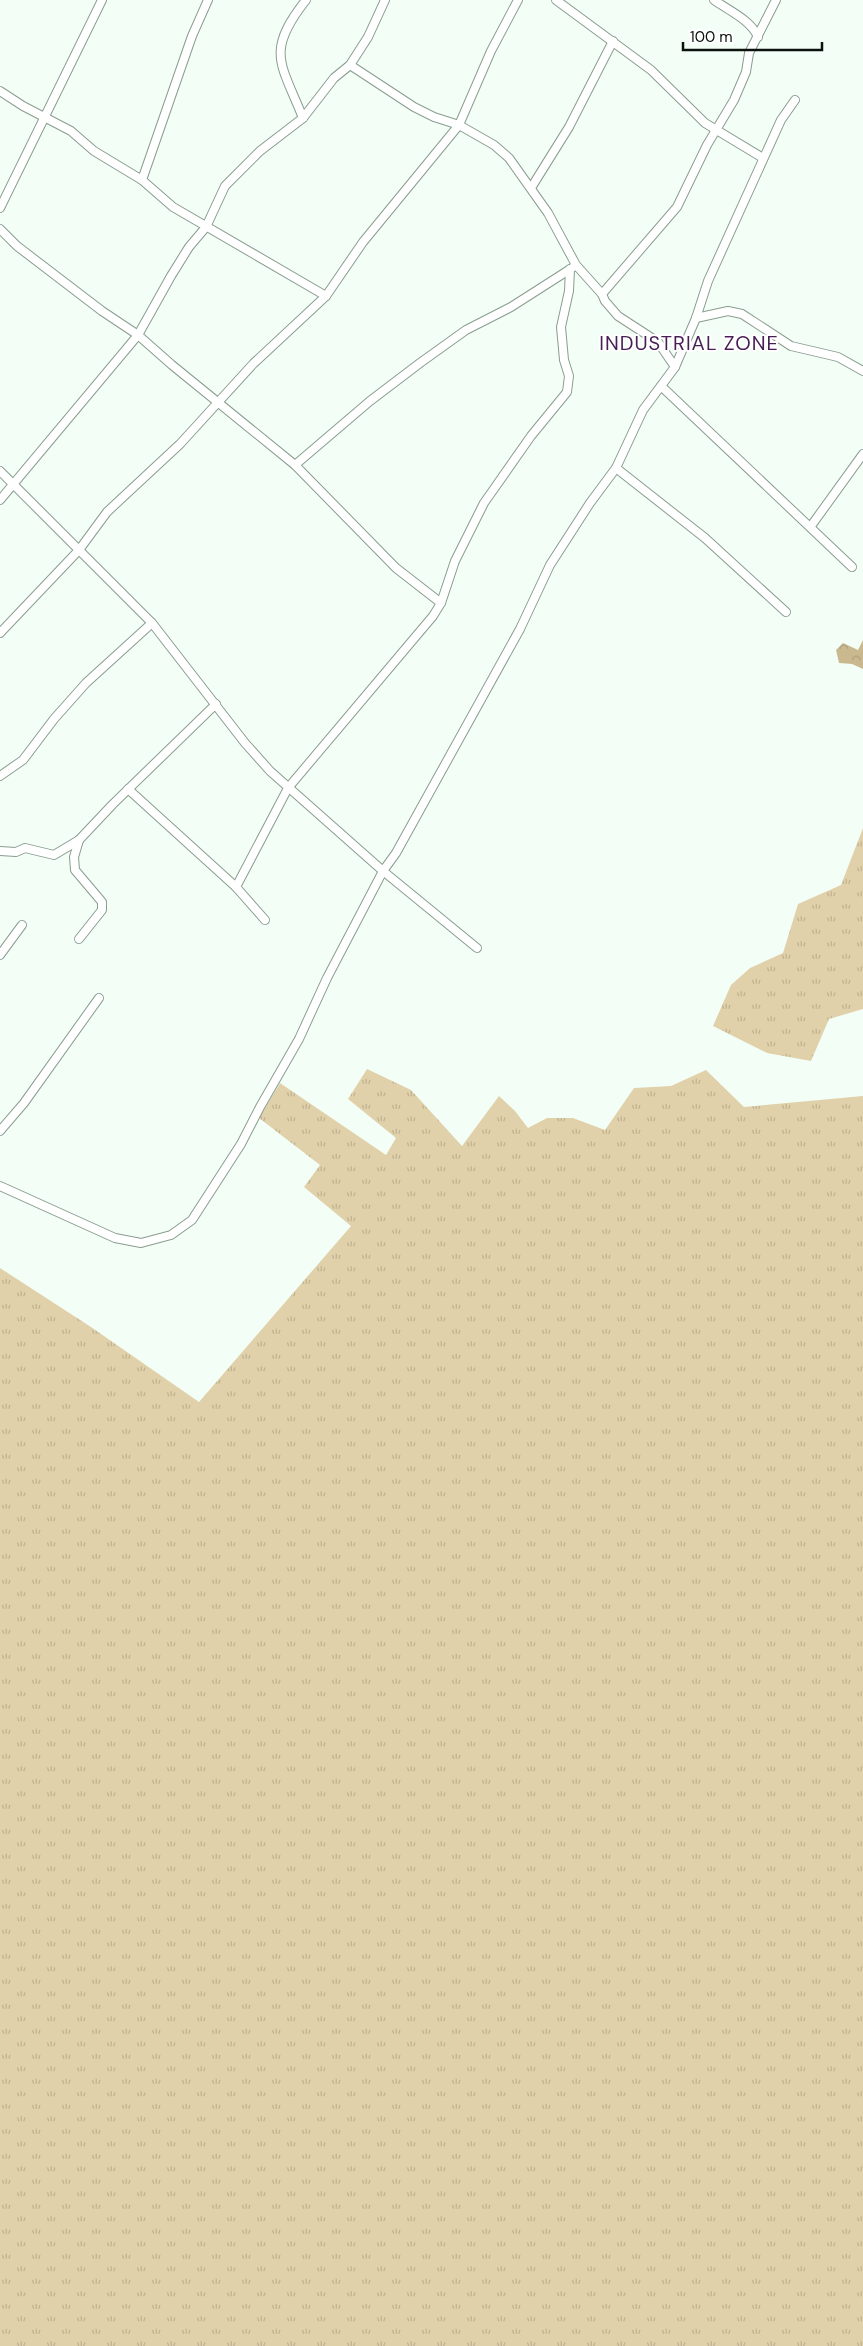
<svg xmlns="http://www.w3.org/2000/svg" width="863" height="2346" viewBox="0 0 863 2346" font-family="'DM Sans',sans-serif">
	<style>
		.grass { fill: url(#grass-tufts) }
		.forest { fill: url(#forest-crowns) }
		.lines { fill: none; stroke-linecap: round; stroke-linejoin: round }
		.minor-casing { stroke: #8a9d8f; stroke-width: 10 }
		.minor { stroke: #fff; stroke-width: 8 }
		.labels { text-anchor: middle; stroke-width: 4; stroke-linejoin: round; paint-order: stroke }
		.quarter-label { font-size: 20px; letter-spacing: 1px; fill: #471f54; stroke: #fff }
	</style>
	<defs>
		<pattern id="grass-tufts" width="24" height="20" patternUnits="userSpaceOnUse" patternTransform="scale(1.25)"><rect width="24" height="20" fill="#e1d1aa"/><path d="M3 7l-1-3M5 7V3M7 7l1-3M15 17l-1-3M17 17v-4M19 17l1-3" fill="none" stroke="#c0b291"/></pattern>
		<pattern id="forest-crowns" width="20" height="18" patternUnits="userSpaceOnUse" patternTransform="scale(1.25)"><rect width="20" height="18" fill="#cab98f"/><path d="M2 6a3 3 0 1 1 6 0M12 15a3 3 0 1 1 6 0" fill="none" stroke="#ac9e7a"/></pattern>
	</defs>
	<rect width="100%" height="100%" fill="#f3fff6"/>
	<!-- grass -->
	<g class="grass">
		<polygon points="863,828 863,1009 829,1019 811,1061 767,1053 713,1026 731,985 750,968 783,953 798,904 841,885"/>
		<polygon points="367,1069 411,1090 462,1146 499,1096 515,1111 528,1128 547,1118 573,1118 605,1130 634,1088 671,1086 706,1070 744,1107 863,1096 863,2346 0,2346 0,1268 91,1327 199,1402 351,1226 304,1187 320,1165 259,1118 280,1083 386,1155 396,1138 348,1099"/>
	</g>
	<!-- forest -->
	<polygon class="forest" points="863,640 863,669 852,664 839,663 836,650 843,643 858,650"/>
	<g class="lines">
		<!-- minor casing -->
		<g class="minor-casing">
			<g id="minor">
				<polyline points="385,0 368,37 350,65 414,107 434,117 459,125 494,145 509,158 548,213 576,265 602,294 605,301 618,316 658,342 675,367"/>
				<polyline points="556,0 651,70 705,123 763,158"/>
				<path d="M 714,0 C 728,10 751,20 758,37"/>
				<polyline points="0,91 23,106 71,131 94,151 142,180 173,207 326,296"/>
				<path d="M 303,118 C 281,63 265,52 306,0"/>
				<polyline points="142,180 192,36 208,0"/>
				<polyline points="531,188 569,127 613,41"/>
				<polyline points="0,208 102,0"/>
				<polyline points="0,229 17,246 102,311 138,335 172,365 295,465 396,568 441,603"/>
				<polyline points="602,294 677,207 707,145 734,100 746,72 749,53 776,0"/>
				<polyline points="696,318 728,311 742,314 791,346 838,357 863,371"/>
				<polyline points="661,386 852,567"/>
				<polyline points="295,465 370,401 420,363 466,330 511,307 572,268"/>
				<polyline points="0,471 152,623 245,743 270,771 383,871 477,948"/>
				<polyline points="0,500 138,335 171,276 189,247 206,227 225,186 260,151 303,118 334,78 350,65"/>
				<polyline points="811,526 863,454"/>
				<polyline points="786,612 705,538 616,468 643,410 675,367 696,318 708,281 781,120 795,100"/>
				<polyline points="0,633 79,550 107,512 180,444 253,364 326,296 363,242 459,125 491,51 518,0"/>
				<polyline points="0,776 23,760 54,719 86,683 152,623"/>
				<polyline points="128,789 236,887 265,920"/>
				<polyline points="0,851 16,852 25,848 54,855 79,840"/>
				<polyline points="236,887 288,788 433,616 441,603 455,561 484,503 531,436 567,392 569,376 564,360 561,327 569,291 570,269"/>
				<polyline points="79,939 102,910 102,902 75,870 74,857 79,840 113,804 216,704"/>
				<polyline points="0,955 22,925"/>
				<polyline points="0,1131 24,1103 99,998"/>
				<polyline points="0,1186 115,1238 141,1243 171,1235 192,1220 241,1144 260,1107 299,1039 327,978 383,871 396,853 520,629 550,565 590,503 616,468"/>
			</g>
		</g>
		<!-- minor -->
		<use href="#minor" class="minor"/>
	</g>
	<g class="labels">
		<!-- quarter labels -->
		<g class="quarter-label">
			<text x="689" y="350">INDUSTRIAL ZONE</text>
		</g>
	</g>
	<!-- scale -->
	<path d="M683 42v8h139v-8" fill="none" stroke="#0b110d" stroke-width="2.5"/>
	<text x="690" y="42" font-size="15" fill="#0b110d" stroke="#ffffff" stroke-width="4" paint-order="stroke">100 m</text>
</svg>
